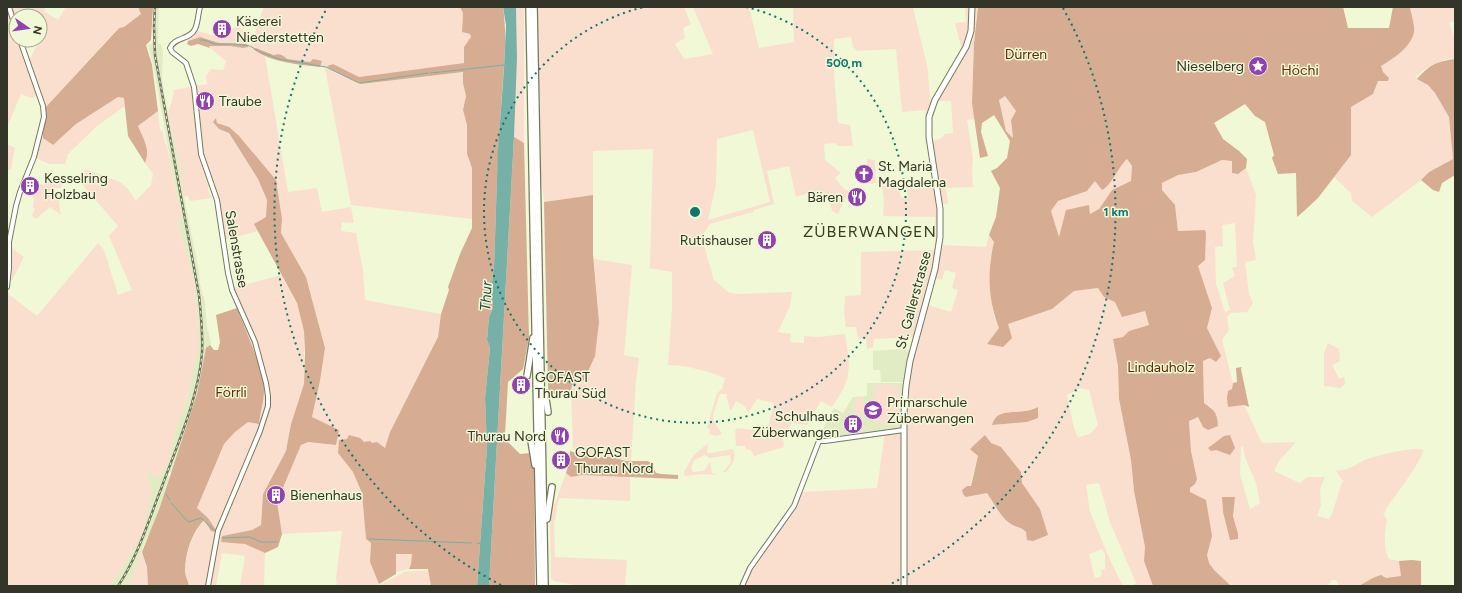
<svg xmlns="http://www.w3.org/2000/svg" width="1462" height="593" viewBox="0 0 1462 593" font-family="Figtree,sans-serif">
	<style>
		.built { fill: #e2ecc4 }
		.green { fill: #fadfcf; fill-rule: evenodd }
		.forest { fill: #d6ac92; fill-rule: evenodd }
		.water { fill: #77b0a7 }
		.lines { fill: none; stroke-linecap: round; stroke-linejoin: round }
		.stream { stroke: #77b0a7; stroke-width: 1 }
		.tertiary-casing { stroke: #737a5c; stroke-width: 6 }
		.primary-casing { stroke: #737a5c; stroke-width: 7 }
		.motorway-casing { stroke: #737a5c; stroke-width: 8 }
		.tertiary { stroke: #fff; stroke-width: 4 }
		.primary { stroke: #fff; stroke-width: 5 }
		.motorway { stroke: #fff; stroke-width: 5.5 }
		.rail-casing { stroke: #6e725f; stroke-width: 2.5 }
		.rail { stroke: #f0f8d6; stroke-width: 1; stroke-dasharray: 3; stroke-linecap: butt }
		.ring { fill: none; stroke: #0f766e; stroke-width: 2; stroke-dasharray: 2 4 }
		.labels { text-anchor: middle; stroke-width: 3; stroke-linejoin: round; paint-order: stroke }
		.poi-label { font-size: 14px; fill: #323528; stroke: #f0f8d6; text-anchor: start }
		.park-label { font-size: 14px; fill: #5e2a00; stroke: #f0f8d6 }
		.street-label { font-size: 14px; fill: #323528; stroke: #f0f8d6 }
		.water-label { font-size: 15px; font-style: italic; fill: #1d5049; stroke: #f0f8d6 }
		.quarter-label { font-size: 16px; letter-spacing: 1px; fill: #383e22; stroke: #f0f8d6 }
		.centre { fill: #0f766e; stroke: #f0f8d6; stroke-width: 2 }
		.ring-label { font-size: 12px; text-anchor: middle; font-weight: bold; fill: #0f766e; stroke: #f0f8d6; stroke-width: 3; stroke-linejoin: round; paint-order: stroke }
	</style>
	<rect width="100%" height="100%" fill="#f0f8d6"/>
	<!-- built -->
	<g class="built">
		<polygon points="153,7 159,7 158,43 161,44 163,52 162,76 164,93 180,167 184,197 199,271 200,284 205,302 207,327 211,342 205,378 172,472 169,472 168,475 170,478 154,527 145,541 137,566 128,586 110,586 131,554 148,470 169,460 172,442 188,395 198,327 194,281 179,227 179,219 182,218 180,207 176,193 154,69 149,49 148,46 152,43 153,40"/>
		<polygon points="903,349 912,351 906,382 881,382 880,370 873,370 873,351"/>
		<polygon points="867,383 903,383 901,427 899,429 881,432 824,437 822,435 825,424 834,408 843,413 853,397 867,396"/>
	</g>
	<!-- green -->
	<g class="green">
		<path d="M 7,7 L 44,7 L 45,12 L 58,20 L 66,7 L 138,7 L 141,14 L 124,27 L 118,28 L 45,108 L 39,95 L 31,98 L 21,94 L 7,127 ZM 16,16 L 40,16 L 40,40 L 16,40 ZM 29,41 L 37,45 L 29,61 L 23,44 Z"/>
		<path d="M 264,7 L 460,7 L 463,13 L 462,32 L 470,34 L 471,38 L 464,47 L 464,63 L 359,77 L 333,64 L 327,66 L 330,69 L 361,84 L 464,72 L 463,83 L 466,96 L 463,110 L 467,125 L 467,154 L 472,168 L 472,219 L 351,205 L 325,68 L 320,67 L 322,61 L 310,62 L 287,59 L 257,48 L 259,53 L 265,56 L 288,192 L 317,188 L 322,212 L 351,207 L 354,223 L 342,222 L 341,231 L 356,233 L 363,271 L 365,300 L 441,314 L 438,337 L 390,432 L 385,449 C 371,443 355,439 340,440 L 338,453 L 353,472 L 362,493 L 366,539 L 371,543 L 370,562 L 380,585 L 404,572 L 429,570 L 431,586 L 337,586 L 336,578 L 342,531 L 282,534 L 277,502 L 301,445 L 308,442 L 336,445 L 312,417 L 320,381 L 325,348 L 306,277 L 281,233 L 282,219 L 229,127 L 217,123 L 216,118 L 214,122 L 219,129 L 229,133 L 258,179 L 267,200 L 266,217 L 255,224 L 258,231 L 224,240 L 233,288 L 281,275 L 297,303 L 304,331 L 304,384 L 291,424 L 286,451 L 263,494 L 261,525 L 252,530 L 222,536 L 221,541 L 245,544 L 265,553 L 264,586 L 240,586 L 245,556 L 222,553 L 216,586 L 189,586 C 188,581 185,575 185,571 C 185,553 193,533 204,520 L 211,531 L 208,518 L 197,508 L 224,444 L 235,432 L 248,422 L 264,392 L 259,367 L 237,308 L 228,273 L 219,213 L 211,183 C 206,188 209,193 212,198 L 190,201 L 188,196 L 184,197 L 180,167 L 168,113 L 172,101 L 174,90 L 207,84 L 206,76 L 211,69 L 223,70 L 226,61 L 210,48 L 209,46 L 230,46 L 243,48 L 234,43 L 219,43 L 200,37 L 188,41 L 189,36 L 195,30 L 222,38 L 228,35 L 233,28 L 239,27 L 243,31 L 250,47 Z"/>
		<polygon points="516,7 524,7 524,143 514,138 517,59"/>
		<path d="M 537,7 L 684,7 L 691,24 L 683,28 L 685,38 L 675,44 L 684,59 L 713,54 L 693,7 L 749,7 L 759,48 L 794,42 L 793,7 L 913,7 L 928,70 L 930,99 L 933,103 L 963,54 L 955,23 L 966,22 L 965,7 L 978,7 L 974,43 L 972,103 L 975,119 L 967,120 L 973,159 L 972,170 L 973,187 L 946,188 L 948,204 L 943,204 L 942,245 L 986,247 L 989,235 L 994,242 L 990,260 L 993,313 L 999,328 L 987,344 L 1008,324 L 1052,309 L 1074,291 L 1098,288 C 1110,304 1127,305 1145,311 L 1149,325 L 1129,331 L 1123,337 L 1113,339 L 1118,366 L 1119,399 L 1131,460 L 1134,491 L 1145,547 L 1144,561 L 1153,586 L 1132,586 L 1136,583 L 1110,522 L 1099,483 L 1086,485 L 1090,512 L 1111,562 L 1123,586 L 742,586 L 750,568 L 788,516 L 800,491 L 802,492 L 877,488 L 885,433 L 902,431 L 915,337 L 874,339 L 873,347 L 867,349 L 866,338 L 858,339 L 856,327 L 846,327 L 844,313 L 845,296 L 861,295 L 861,252 L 935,250 L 935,217 L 883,216 L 884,202 L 882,186 L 899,185 L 901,198 L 908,197 L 906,184 L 931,181 L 936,179 L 925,110 L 902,112 L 896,49 L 857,51 L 853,47 L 851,37 L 834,39 L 834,73 L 838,123 L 850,125 L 853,146 L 837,146 L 836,143 L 824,144 L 825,160 L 841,173 L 835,178 L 844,189 L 849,191 L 838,214 L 832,211 C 831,207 829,200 826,196 C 820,187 804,195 796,197 L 789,166 L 767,171 L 774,204 L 754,210 L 753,212 L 710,224 L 705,231 L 702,239 L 714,280 L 728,292 L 736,294 L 792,292 L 790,306 L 778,332 L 791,334 L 790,342 L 804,343 L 804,336 L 818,337 L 845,334 C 847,349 852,367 846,382 C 843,391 837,399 832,407 L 821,401 L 807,425 L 792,423 L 783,438 L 784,447 L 754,456 L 751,450 L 746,449 L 745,446 L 736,446 L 735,431 L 737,428 L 767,432 L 774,403 L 757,399 L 748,413 L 745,406 L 736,401 L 732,409 L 730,410 L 726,394 L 720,394 L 713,415 L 713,420 L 722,434 L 717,436 L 709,434 L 710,429 L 707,428 L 717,393 L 722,389 L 725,378 C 707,371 687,365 668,365 L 672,307 L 672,272 L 649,268 L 650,266 L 653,149 L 593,151 L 593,195 L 544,202 L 541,174 ZM 936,101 L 951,101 L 953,133 L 944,134 C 943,139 937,140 932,141 L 931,139 L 932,114 ZM 753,130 L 770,202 L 708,220 L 716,185 L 717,139 ZM 945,270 L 956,273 L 952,288 L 958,290 L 951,312 L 928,305 L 935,278 L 942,280 ZM 1080,388 L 1089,390 L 1098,425 L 1090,434 L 1078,437 L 1074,428 L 1067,395 ZM 1038,407 L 1027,422 L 992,425 L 999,415 L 1026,411 ZM 991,443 L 1001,447 L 1021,472 L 1022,483 L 1040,509 L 1026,532 C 1021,527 1016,527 1011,524 C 1001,518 994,503 987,493 L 966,497 L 967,486 L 970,486 L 978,456 ZM 1102,549 L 1105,554 L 1105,569 L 1101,570 L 1102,574 L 1100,577 L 1095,578 L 1089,554 Z"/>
		<path d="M 1410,7 L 1455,7 L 1455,21 L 1449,23 L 1455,39 L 1455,58 C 1439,60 1427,66 1415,77 L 1428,85 L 1435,93 L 1449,117 L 1453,159 L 1429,172 L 1421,180 L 1372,217 L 1352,201 L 1351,193 L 1334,177 L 1351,155 L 1351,107 L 1373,94 L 1378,81 L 1389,78 L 1383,72 L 1381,66 C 1392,59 1411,47 1414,32 C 1415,25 1411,14 1410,7 Z"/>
		<polygon points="1005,96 1016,111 1011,120 1013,138 1006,131 999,99"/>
		<polygon points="118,97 124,98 125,106 97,126 68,154 65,164 49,164 34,157 41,130 43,130 43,138 53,145 76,124"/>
		<path d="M 158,111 L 160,130 L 163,131 L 165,144 L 167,146 L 176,193 L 180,207 L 182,218 L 179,219 L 179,227 L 194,281 L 198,327 L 198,348 L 188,395 L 172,442 L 169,460 L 160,477 L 154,476 L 148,471 L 147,478 L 150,483 L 152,492 L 143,531 L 131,554 L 110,586 L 7,586 L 7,293 L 37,316 L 98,243 L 104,250 L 118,295 L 132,290 L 109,236 L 118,226 L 82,184 L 85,169 L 120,182 L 128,189 L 136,201 L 151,185 L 153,174 L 145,163 C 151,150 143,138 138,126 Z"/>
		<polygon points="7,144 15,148 11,169 7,170"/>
		<polygon points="1126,158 1132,166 1131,181 1112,190 1099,209 1090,214 1089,206 1059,238 1051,211 1058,201 1087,191 1095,181 1117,171"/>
		<polygon points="867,159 875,160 876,183 868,184"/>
		<path d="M 1222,160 L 1232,161 L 1232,173 L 1241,172 L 1246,168 L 1256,195 L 1253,241 L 1256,260 L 1245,262 L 1249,294 L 1253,303 L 1247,312 L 1231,313 L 1227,317 L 1229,330 L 1222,340 L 1233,383 L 1229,407 L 1244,405 L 1262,443 L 1296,442 L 1279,461 L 1274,471 L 1300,483 L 1307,477 L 1325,477 L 1320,489 L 1321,505 L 1317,516 L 1329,519 L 1332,514 L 1342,482 L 1345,482 L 1342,480 L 1336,471 C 1342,470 1349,469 1354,466 C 1358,464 1361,461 1365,460 C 1375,456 1415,446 1423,450 C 1423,460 1393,498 1386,509 L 1385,513 L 1382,510 L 1387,520 L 1385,533 L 1385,544 L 1386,552 L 1389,559 L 1399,561 L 1402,576 L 1386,578 L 1381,575 C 1372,577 1367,583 1360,585 C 1353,587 1346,586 1339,586 L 1336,580 L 1332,580 L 1328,586 L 1231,586 C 1222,578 1207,568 1207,555 C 1207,549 1210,542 1212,536 L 1190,492 L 1190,488 L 1197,479 L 1191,451 L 1189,420 L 1198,417 L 1203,427 L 1212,408 L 1204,403 L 1203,361 L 1210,358 L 1221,356 L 1207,328 L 1212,308 L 1198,266 L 1205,230 L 1178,231 L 1175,205 L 1162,190 L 1162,183 L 1178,175 L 1196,172 ZM 1235,223 L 1237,266 L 1232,268 L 1235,276 L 1223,283 L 1230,310 L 1225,312 L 1216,284 L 1215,247 L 1223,246 L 1222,225 ZM 1243,446 L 1245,457 L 1256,483 L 1260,503 L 1250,509 L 1240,475 L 1241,447 ZM 1222,497 L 1235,497 L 1230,539 L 1223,512 Z"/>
		<polygon points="52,178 62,182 61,188 54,188 53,196 60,196 59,203 61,215 50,207 36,219 32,216 35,209 33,207 34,201 33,196 40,184 43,185"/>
		<polygon points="9,246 24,257 12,280 9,281"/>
		<path d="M 594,259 L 632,265 L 624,355 L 639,358 L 636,381 L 631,461 C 626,461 621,458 615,458 C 602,455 580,462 573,448 L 571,388 L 599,322 Z"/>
		<polygon points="1328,343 1339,349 1340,361 1332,365 1339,379 1344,377 1345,383 1341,388 1324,386 1324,354"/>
		<rect x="874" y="385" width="25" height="38"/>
		<polygon points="863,397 864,413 855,413 855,398"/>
		<path d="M 708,443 L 707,453 L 711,453 L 733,449 C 737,458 732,465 726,472 L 723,472 L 731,462 L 730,455 L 710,458 L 705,455 L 694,460 L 691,468 L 693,472 L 704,471 L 710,462 L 712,473 L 718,475 L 703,474 L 685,476 L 684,472 L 693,456 Z"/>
		<polygon points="566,473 571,477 582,475 630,476 630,501 559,498 554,524 555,557 627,560 625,586 580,586 554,581 551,578 550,525 553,509"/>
		<polygon points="142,552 147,567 148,586 128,586"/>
		<polygon points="396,554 412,554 411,564 409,569 396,572"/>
	</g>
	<!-- forest -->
	<g class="forest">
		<path d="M 138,7 L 153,7 L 151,40 L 146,45 L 152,65 L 158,111 L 138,126 C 143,138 151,150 145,163 L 128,136 L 124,98 L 118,97 L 76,124 L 53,145 L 43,138 L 43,130 L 41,130 L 45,108 L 119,28 L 124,27 L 141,14 Z"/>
		<path d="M 460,7 L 503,7 C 508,40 503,73 501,107 C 497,160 496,214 494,267 L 491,289 L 493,308 L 489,317 L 487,340 L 490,348 L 485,398 L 487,447 L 477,586 L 431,586 L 428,569 L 409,569 L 411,564 L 412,554 L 396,554 L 396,574 L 379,584 L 370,562 L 371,543 L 366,539 L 362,493 L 353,472 L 338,453 L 339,440 L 347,439 L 349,435 L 360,438 L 364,442 L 370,441 L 372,443 L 377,442 L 385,448 L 390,432 L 438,337 L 441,314 L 449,290 L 448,287 L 460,254 L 472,228 L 472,168 L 467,154 L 467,125 L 463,110 L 466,96 L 463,83 L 463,72 L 361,84 L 330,69 L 327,66 L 333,64 L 359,77 L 464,63 L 464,47 L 471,37 L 470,34 L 462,32 L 463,13 Z"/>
		<path d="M 978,7 L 1343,7 L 1348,28 L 1389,28 L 1393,7 L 1410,7 C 1411,14 1415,25 1414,32 C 1411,48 1392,59 1381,66 L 1383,72 L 1389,78 L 1388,81 L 1378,81 L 1373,94 L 1351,107 L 1351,155 L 1318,198 L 1304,211 L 1297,217 L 1296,173 L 1278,174 L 1272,158 L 1274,155 L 1265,122 L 1255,116 L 1245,104 L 1214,123 L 1223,139 L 1239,151 L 1247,159 L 1246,168 L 1238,174 L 1232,173 L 1232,161 L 1222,160 L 1196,172 L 1178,175 L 1162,183 L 1162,190 L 1175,205 L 1178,231 L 1205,230 L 1206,233 L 1205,260 L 1198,266 L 1212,308 L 1207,328 L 1221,356 L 1216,362 L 1210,358 L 1203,361 L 1204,403 C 1215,411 1217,412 1218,426 L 1208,430 L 1203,427 L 1198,417 L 1189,421 L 1191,451 L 1197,479 L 1195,484 L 1190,488 L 1190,492 L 1206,500 L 1212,536 L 1207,555 L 1209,563 L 1214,570 L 1231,586 L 1153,586 L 1144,561 L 1145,547 L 1134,491 L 1131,460 L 1119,399 L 1118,366 L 1113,339 L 1123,337 L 1129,331 L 1149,325 L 1145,311 L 1122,317 L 1115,302 L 1104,297 L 1098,288 L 1074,291 L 1052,309 L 1008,324 L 1012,338 L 1003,347 L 987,344 L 999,328 C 988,300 987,272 994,242 L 989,235 L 996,217 L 1000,188 L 991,171 L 997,168 L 1007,158 L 1010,141 L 994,115 L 982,123 L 981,132 L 988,156 L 980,158 L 972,103 L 974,43 ZM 1005,96 L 1016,111 L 1011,120 L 1013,138 L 1006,131 L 999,100 ZM 1127,159 L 1132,166 L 1131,181 L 1112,190 L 1099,209 L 1090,214 L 1089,205 L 1066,210 L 1059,237 L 1051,211 L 1058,201 L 1087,191 L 1095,181 L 1102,190 C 1112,185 1118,167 1127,159 Z"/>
		<polygon points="200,37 219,43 247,44 248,47 243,48 230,46 209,46 210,48 198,44 191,46 187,44 188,41"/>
		<path d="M 256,48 L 274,55 C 279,53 283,55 287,59 L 310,62 L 313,59 L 322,61 L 320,67 C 297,64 272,63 253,49 Z"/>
		<path d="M 1455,59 L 1455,175 L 1442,183 L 1439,192 L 1433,190 L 1421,180 L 1429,172 L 1453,159 L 1449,117 L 1435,93 L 1428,85 L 1417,79 C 1431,64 1435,62 1455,59 Z"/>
		<polygon points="216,118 217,123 229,127 239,136 276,180 282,219 281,233 306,277 325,348 320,381 312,417 339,430 336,445 308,442 301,445 277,502 282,534 278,547 265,553 245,544 221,542 222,536 252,530 261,525 263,494 286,451 291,424 304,384 305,353 304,331 297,303 254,224 266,217 267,200 258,179 229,133 219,129 213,122"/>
		<polygon points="514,137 524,143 529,338 523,369 508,382 505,435 508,442 520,454 531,453 534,466 535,586 489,586"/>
		<path d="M 593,195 L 593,254 L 599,322 L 595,356 L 584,380 L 572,385 L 571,391 C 563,394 557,395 549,392 L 548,387 L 544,202 Z"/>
		<path d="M 237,308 C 245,330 263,367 264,390 C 264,401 260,413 259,424 L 248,422 L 235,432 L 224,444 L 197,508 L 208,518 L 216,530 L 215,532 L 211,531 L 204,520 C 192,532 185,553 185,571 C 185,575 188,581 189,586 L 148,586 L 147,567 L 142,552 L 160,507 L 197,394 L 206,348 L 210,345 L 214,350 L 218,350 L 220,342 L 216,315 Z"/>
		<polygon points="1242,367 1241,369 1249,407 1244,405 1228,407 1227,398 1228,391 1232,389 1233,383 1237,382 1236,368"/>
		<path d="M 1038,407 L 1038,418 L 1027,422 L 992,425 C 993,422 995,417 999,415 C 1009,410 1026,414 1038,407 Z"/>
		<path d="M 985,435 L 991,443 L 1001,447 L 1021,472 L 1022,483 L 1040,509 L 1048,535 L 1033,541 L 1027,540 L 1026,532 C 1021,527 1016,527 1011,524 C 1001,518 994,503 987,493 L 966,497 L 963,494 L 962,490 L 967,486 L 971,486 L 978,456 L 970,449 Z"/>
		<polygon points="1230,435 1235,448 1230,455 1216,450 1211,451 1208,448 1224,436"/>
		<polygon points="570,451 590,457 611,457 626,461 647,461 650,462 656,473 661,474 678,475 678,479 582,475 571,477 566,473 569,463"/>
		<polygon points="1222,497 1235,497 1233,516 1238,534 1238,539 1230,540 1223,512"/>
		<path d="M 1412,560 L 1421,561 L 1421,586 L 1358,586 C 1366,583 1372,577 1381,575 L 1386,578 L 1401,576 L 1399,561 Z"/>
	</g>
	<!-- water -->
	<polygon class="water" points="503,7 516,7 517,59 514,137 489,586 477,586 487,447 485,398 490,348 487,340 489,317 493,308 491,289 494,267 498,149 504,68 506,25"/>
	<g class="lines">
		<!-- stream -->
		<g class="stream">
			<polyline points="200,40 204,40 215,44 235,44 250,46 260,52 279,59 326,67 359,83 428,73"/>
			<polyline points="431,73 504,65"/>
			<polyline points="166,494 170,500"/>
			<polyline points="171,503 188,522 201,518 214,530"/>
			<polyline points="222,538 250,537 261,542 277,542"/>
			<polyline points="369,539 471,543"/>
			<polyline points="477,543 482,544"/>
		</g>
		<!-- tertiary casing -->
		<g class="tertiary-casing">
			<g id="tertiary">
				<polyline points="9,7 16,29"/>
				<path d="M 200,7 C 198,14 198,23 195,29 C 190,40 174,37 170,48 L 172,52 L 186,63 L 194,87 L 201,154 L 217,200 L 228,273 L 232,290 L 255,342 L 266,383 L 268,396 L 268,406 L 260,431 L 218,531 L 208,586"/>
				<polyline points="7,287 9,268 9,242 16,206 20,192 34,157 44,117 43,106 20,40"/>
				<polyline points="742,586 750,568 794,506 819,441 825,441 904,430"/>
			</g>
		</g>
		<!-- primary casing -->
		<g class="primary-casing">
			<polyline id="primary" points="904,586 904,413 906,386 910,361 935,269 940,237 940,209 929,137 929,117 935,100 966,47 971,31 972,7"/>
		</g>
		<!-- motorway casing -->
		<g class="motorway-casing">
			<g id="motorway">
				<polyline points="529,7 540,586"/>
				<polyline points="534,7 545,586"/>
				<polyline points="527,376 533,338"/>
				<polyline points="545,393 548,412"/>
				<polyline points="531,441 535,465"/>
				<polyline points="547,519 552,487"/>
			</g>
		</g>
		<!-- tertiary -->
		<use href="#tertiary" class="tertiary"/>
		<!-- primary -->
		<use href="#primary" class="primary"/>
		<!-- motorway -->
		<use href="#motorway" class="motorway"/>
		<!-- rail casing -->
		<g class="rail-casing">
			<path id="rail" d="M 118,586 C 138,556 148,522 161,489 C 177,445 198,400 202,353 C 203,333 201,314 199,295 L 155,55 L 154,26 L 155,7"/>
		</g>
		<!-- rail -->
		<use href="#rail" class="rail"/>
	</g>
	<!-- distance rings -->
	<g class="ring">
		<path d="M746 7A211 211 0 1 1 644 7"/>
		<path d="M501 585A421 421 0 0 1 327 8M1063 8A421 421 0 0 1 889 585"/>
	</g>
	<!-- icons -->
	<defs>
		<g id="building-disc" transform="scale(1)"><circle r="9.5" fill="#9041b2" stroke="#f0f8d6"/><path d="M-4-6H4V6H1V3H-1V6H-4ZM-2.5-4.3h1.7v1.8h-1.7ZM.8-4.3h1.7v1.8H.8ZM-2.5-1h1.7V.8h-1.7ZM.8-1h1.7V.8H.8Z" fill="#fff"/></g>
		<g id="sight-disc" transform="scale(1)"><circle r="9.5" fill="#9041b2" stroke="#f0f8d6"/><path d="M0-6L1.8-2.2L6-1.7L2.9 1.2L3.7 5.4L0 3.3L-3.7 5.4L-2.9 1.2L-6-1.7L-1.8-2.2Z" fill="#fff"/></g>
		<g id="restaurant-disc" transform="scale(1)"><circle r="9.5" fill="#9041b2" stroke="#f0f8d6"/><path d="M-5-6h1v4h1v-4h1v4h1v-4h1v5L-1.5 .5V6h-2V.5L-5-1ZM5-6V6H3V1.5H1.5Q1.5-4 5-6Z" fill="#fff"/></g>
		<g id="church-disc" transform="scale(1)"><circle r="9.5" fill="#9041b2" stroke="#f0f8d6"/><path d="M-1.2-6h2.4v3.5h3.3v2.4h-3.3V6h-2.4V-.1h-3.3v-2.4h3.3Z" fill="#fff"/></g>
		<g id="school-disc" transform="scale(1)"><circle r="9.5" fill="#9041b2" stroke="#f0f8d6"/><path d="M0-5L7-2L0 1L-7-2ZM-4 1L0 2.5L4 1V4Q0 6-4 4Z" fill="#fff"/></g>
	</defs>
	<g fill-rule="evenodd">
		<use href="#building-disc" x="222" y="29"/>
		<use href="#sight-disc" x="1258" y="66"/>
		<use href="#restaurant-disc" x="205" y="101"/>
		<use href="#church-disc" x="864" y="174"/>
		<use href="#building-disc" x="30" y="186"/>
		<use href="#restaurant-disc" x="857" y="197"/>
		<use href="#building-disc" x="767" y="240"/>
		<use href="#building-disc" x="521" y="385"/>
		<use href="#school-disc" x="873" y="410"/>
		<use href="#building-disc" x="853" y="424"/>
		<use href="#restaurant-disc" x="560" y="436"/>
		<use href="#building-disc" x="561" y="460"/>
		<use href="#building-disc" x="276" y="495"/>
	</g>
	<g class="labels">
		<!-- poi labels -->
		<g class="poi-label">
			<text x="236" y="26">Käserei<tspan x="236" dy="16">Niederstetten</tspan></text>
			<text x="1244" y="71" text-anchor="end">Nieselberg</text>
			<text x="219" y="106">Traube</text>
			<text x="878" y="171">St. Maria<tspan x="878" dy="16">Magdalena</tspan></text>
			<text x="44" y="183">Kesselring<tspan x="44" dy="16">Holzbau</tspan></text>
			<text x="843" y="202" text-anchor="end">Bären</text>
			<text x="753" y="245" text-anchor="end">Rutishauser</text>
			<text x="535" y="382">GOFAST<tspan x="535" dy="16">Thurau Süd</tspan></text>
			<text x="887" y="407">Primarschule<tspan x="887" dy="16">Züberwangen</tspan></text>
			<text x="839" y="421" text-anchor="end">Schulhaus<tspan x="839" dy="16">Züberwangen</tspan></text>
			<text x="546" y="441" text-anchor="end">Thurau Nord</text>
			<text x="575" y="457">GOFAST<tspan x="575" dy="16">Thurau Nord</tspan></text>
			<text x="290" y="500">Bienenhaus</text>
		</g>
		<!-- park labels -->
		<g class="park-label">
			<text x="1026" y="59">Dürren</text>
			<text x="1300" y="75">Höchi</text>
			<text x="1161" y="372">Lindauholz</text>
			<text x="231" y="397">Förrli</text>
		</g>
		<!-- street labels -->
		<g class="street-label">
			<text transform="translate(237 249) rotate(80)" y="5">Salenstrasse</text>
			<text transform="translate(913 300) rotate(-75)" y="5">St. Gallerstrasse</text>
		</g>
		<!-- water labels -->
		<g class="water-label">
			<text transform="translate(486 296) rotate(-87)" y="5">Thur</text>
		</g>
		<!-- quarter labels -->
		<g class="quarter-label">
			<text x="870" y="237">ZÜBERWANGEN</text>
		</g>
	</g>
	<circle cx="695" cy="212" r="6" class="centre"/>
	<g class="ring-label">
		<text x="844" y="67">500 m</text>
		<text x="1116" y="216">1 km</text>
	</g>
	<!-- border -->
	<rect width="1462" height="593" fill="none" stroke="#323528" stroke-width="16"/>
	<!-- north arrow -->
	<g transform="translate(28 28) rotate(103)"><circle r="19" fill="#f0f8d6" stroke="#a4aa90"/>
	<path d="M0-3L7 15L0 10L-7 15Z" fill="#9041b2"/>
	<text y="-6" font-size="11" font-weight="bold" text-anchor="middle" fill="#323528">N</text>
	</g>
</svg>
